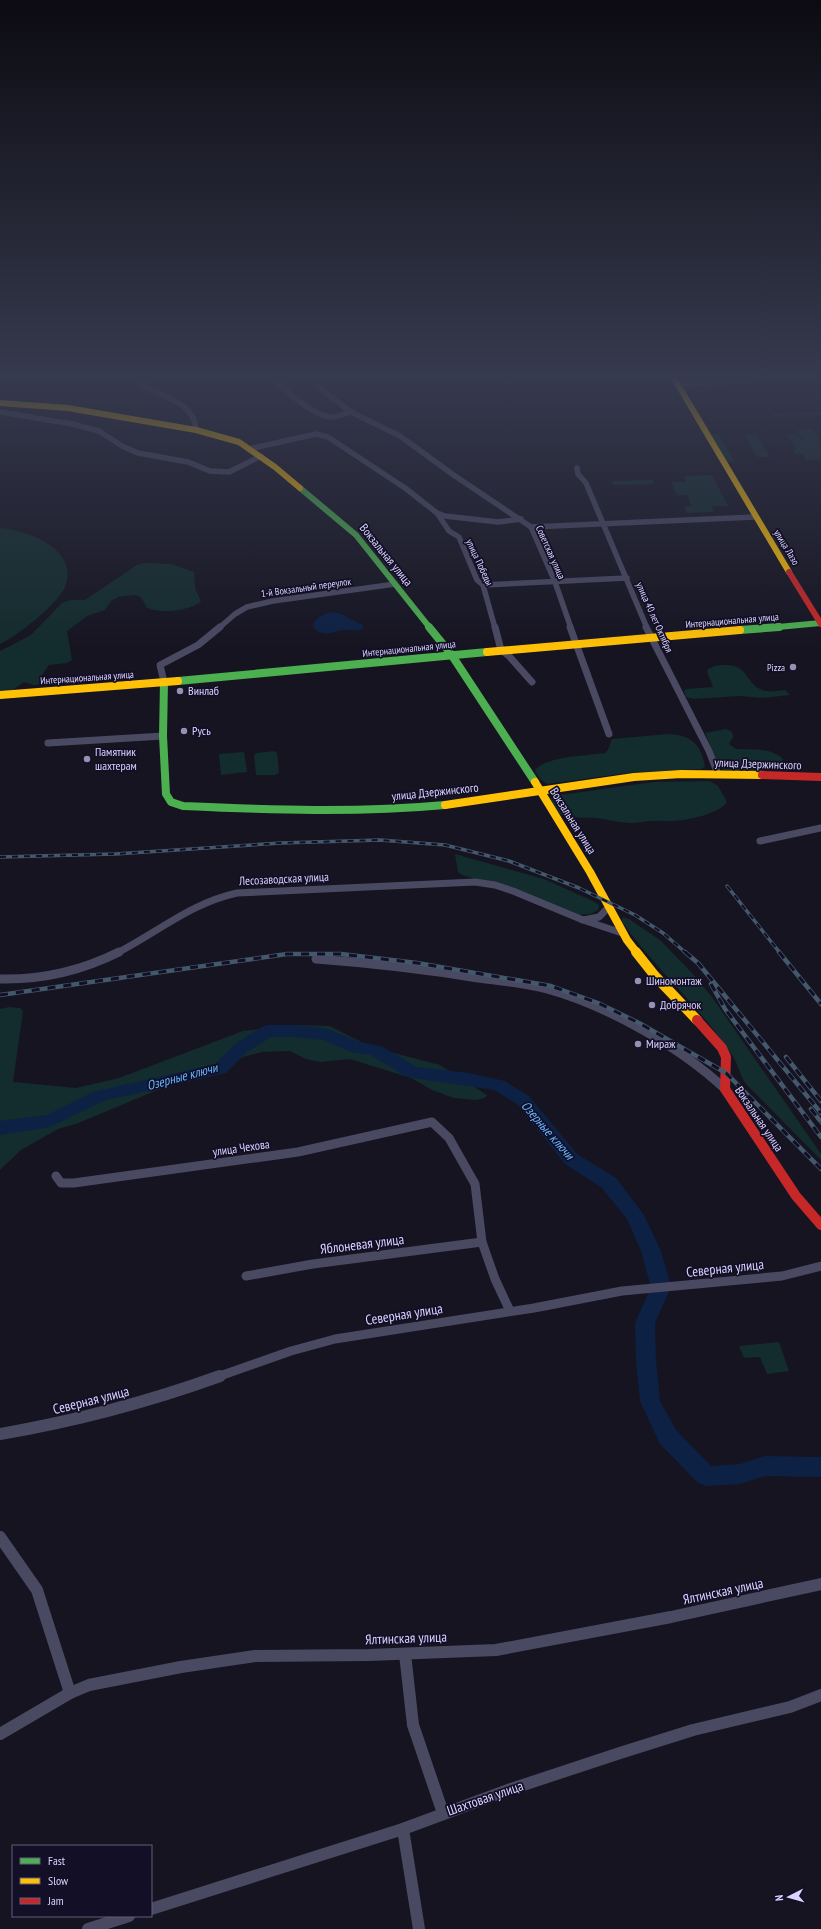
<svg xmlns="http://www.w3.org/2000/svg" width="821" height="1929" viewBox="0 0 821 1929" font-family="'PT Sans Narrow',sans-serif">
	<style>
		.green { fill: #132c2d }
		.water { fill: #0d2144 }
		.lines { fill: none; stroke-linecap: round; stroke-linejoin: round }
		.river { fill: #0d2144; fill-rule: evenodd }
		.street-far3 { stroke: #4a4962; stroke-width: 5.5 }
		.street-far2 { stroke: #4a4962; stroke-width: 7 }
		.street-far1 { stroke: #4a4962; stroke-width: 9 }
		.street { stroke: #4a4962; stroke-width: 12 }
		.fast-far1 { stroke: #4caf50; stroke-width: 6 }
		.fast { stroke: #4caf50; stroke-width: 8 }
		.slow-far2 { stroke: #ffc107; stroke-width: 6 }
		.slow-far1 { stroke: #ffc107; stroke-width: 8 }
		.slow { stroke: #ffc107; stroke-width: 10 }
		.jam-far2 { stroke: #c62828; stroke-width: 6 }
		.jam-far1 { stroke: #c62828; stroke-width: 8 }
		.jam { stroke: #c62828; stroke-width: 10 }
		.rail-far1-casing { stroke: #43596b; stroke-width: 3.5 }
		.rail-casing { stroke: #43596b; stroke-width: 4.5 }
		.rail-far1 { stroke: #130f26; stroke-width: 2; stroke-dasharray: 6; stroke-linecap: butt }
		.rail { stroke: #130f26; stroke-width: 3; stroke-dasharray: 8; stroke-linecap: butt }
		.poi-dot { fill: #9591b1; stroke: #130f26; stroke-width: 1.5 }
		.labels { text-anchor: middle; stroke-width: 3.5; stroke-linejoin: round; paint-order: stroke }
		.far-street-label { font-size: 10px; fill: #d9d4ff; stroke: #130f26 }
		.far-poi-label { font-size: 10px; fill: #d9d4ff; stroke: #130f26; text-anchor: end }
		.street-label { font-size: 12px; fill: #d9d4ff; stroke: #130f26 }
		.poi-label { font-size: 12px; fill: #d9d4ff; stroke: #130f26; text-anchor: start }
		.water-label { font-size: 13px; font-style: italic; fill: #62b6ff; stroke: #130f26 }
		.near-street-label { font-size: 14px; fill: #d9d4ff; stroke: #130f26 }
	</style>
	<rect width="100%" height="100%" fill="#161421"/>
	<!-- green -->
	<g class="green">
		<polygon points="821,412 821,415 771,416 773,414"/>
		<path d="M 809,429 C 821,432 821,447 821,459 L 806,460 L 803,454 L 795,454 L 793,451 L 797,450 L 786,434 L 797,434 L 805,445 L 797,430 Z"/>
		<polygon points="714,434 719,435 735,462 727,462 712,436"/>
		<polygon points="744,435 757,435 770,457 757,457"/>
		<polygon points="712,475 728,506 711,506 714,512 687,513 684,507 692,506 687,495 677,495 671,482 686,482 684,476"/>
		<polygon points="652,480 654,484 615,485 613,484 612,481"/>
		<path d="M 0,528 C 29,530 82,551 64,589 C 55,606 17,636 0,644 Z"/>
		<path d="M 144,563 L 171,564 L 194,572 L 195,588 L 201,602 C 187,611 163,614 147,608 L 141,597 L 135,595 L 118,597 L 111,601 L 105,610 L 87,616 L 67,631 L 72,660 L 67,663 L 49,665 L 42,675 L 42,682 C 35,688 31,684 24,682 L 11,691 L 0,691 L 0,651 L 31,635 L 62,603 L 70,600 L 85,600 L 137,565 Z"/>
		<path d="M 715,666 C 732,664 739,664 749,679 C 752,682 754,686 758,688 C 766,693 776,691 785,690 L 790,695 L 763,698 L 740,696 L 693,699 L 686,697 L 684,691 L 686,689 L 713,687 L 707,672 L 708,669 Z"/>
		<path d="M 726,729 L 732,732 L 733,737 L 729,744 L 736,749 C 752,750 771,747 783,759 L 782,761 L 768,770 L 759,772 L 723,770 L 719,766 L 705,733 Z"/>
		<path d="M 668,734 C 691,735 701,744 705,767 L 701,769 L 627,773 L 547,784 L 540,779 L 535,770 C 544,757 589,755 605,753 L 608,750 L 612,739 Z"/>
		<polygon points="274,751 277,753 279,773 275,775 256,775 254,755 257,753"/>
		<polygon points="244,752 247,772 221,775 219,754"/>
		<path d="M 710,781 L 718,786 L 727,802 C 719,814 688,820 674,821 C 667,822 660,820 653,821 C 646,821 639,823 631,823 C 620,823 607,819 595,818 C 585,817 572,819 562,815 C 556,813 551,804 551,798 L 560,795 L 653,782 Z"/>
		<polygon points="455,854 544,879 593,901 599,905 598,910 591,914 573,915 515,891 462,875 458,872"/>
		<path d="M 622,917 L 629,919 L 660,940 L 694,975 L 712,997 L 821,1154 L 821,1160 L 746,1084 C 739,1074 738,1062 730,1052 C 698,1005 655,968 622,922 Z"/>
		<polygon points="9,1007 20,1008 23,1011 13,1082 76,1088 119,1078 243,1031 295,1025 330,1026 371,1047 440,1065 487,1095 485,1098 476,1100 454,1098 432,1090 411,1078 350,1059 320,1062 306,1059 290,1051 262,1052 243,1057 199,1079 172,1084 76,1124 58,1129 21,1150 0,1170 0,1009"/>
		<polygon points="779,1342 789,1371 767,1374 760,1357 744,1358 739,1346"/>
	</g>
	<!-- water -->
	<path class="water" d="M 331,612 C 343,612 351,621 363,625 L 363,627 L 361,630 C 354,631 345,629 338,631 C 329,634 319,636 313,626 C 315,617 323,614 331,612 Z"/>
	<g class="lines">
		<!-- river -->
		<polygon class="river" points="268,1025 296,1025 327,1029 360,1042 381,1046 417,1067 469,1073 505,1081 529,1096 577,1154 616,1178 644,1215 661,1251 671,1287 655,1323 656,1361 660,1401 676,1430 711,1466 740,1464 765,1456 821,1457 821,1477 765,1476 740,1484 706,1486 698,1483 660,1444 640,1401 636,1361 635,1323 651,1287 641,1251 627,1219 602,1188 565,1164 517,1104 494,1090 407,1077 371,1055 351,1052 324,1040 296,1037 271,1037 247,1052 226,1073 103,1101 50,1127 0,1135 0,1121 47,1115 93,1092 215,1064 235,1044 262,1027"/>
		<!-- street-far3 -->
		<g class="street-far3">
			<path d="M 135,378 C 140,382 145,386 150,389 C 169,399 195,405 196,430"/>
			<path d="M 273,378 C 285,390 312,415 330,417 C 337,418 344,413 351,412"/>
			<polyline points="678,385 763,378"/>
			<polyline points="318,387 351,412 400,436 455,476 531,527 555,582 571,628"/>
			<polyline points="0,412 72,424 99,431 122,446 138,453 188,462 210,471 229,472 261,456"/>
			<polyline points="249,449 316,434 328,437 405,488 437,513 449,531 459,537 477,580 483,585 495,628"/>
			<polyline points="577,468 578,474 586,483 647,628"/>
			<polyline points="437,513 445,516 498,522 521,519"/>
			<polyline points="531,527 755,517"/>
			<polyline points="483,585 627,578"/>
			<polyline points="219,628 235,614 247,607 273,601 395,584"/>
		</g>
		<!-- street-far2 -->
		<g class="street-far2">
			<polyline points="495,627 501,650 509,656 532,682"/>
			<polyline points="570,627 609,734"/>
			<polyline points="646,627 709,751 718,774"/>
			<polyline points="164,682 160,665 198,645 220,627"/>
			<polyline points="48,743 163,736"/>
			<polyline points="760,841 821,828"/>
			<polyline points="583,920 622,933"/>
			<path d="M 117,953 C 158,932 191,903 237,893 L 475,882 L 495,885 L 513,891 L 583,920 L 599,917 L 609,907"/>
		</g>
		<!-- street-far1 -->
		<g class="street-far1">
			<path d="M 316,959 C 370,963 424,969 478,978 C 501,981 525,983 547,989 C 608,1006 679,1046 725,1089"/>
			<path d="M 0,979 C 43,980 81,971 119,952"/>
			<polyline points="56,1176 61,1183 74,1183 298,1152 432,1122 449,1138 475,1184 482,1242 495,1279 510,1311"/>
			<polyline points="246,1276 313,1264 482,1242"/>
			<polyline points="217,1377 291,1351 335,1339 534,1308 622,1291 782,1276 821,1266"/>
		</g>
		<!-- street -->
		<g class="street">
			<path d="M 0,1434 C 76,1421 148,1402 220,1376"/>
			<polyline points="0,1537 37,1590 70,1693"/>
			<polyline points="405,1654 413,1725 443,1813"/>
			<polyline points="0,1734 70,1693 89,1685 181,1667 255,1656 369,1655 496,1650 671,1617 821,1584"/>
			<polyline points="403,1829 419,1929"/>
			<polyline points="151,1909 403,1829 511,1789 620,1753 693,1730 790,1707 821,1695"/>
			<polyline points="88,1929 129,1916"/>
		</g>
		<!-- fast-far1 -->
		<g class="fast-far1">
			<polyline points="300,488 356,535 430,628"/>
			<polyline points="767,628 821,623"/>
		</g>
		<!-- fast -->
		<g class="fast">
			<polyline points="429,627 451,654 535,782"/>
			<polyline points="740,630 779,627"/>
			<polyline points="178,681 487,652"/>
			<path d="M 164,682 L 163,736 L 166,794 L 171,802 L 183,806 C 271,810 358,813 445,805"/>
		</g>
		<!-- slow-far2 -->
		<g class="slow-far2">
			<polyline points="674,378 789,572"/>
			<polyline points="0,403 68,408 196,430 239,442 275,467 300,488"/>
		</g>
		<!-- slow-far1 -->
		<g class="slow-far1">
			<polyline points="487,652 740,630"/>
			<polyline points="0,695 178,681"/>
			<polyline points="535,782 590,872 627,940 637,953"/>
			<polyline points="445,805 634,777 681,774 762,775"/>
		</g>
		<!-- slow -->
		<polyline class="slow" points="636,952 655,976 697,1020"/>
		<!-- jam-far2 -->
		<polyline class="jam-far2" points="789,572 821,624"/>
		<!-- jam-far1 -->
		<polyline class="jam-far1" points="762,775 821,777"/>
		<!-- jam -->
		<polyline class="jam" points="697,1020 722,1048 726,1057 725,1089 796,1196 821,1225"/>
		<!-- rail-far1 casing -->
		<g class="rail-far1-casing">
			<g id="rail-far1">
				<polyline points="0,857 115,854 281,843 380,840 445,845 509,861 579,888 635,915 663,933 686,953"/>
				<polyline points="727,886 780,953"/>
			</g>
		</g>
		<!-- rail casing -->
		<g class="rail-casing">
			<g id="rail">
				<polyline points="685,952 698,963 821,1113"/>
				<polyline points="779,952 821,1004"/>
				<polyline points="711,984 725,1009 821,1137"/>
				<polyline points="0,995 287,954 341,954 417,963 551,986 598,1003 639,1023 726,1073 821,1169"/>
				<polyline points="786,1057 821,1101"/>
				<polyline points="811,1109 821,1122"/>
			</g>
		</g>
		<!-- rail-far1 -->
		<use href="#rail-far1" class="rail-far1"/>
		<!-- rail -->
		<use href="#rail" class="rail"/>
	</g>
	<!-- sky -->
	<linearGradient id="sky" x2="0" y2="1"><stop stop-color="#0c0b12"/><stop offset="0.58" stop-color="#363a4e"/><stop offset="1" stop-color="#363a4e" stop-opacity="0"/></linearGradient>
	<rect width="821" height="648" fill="url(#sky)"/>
	<!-- markers -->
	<g class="poi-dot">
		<circle cx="793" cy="667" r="4"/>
		<circle cx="180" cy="691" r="4"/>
		<circle cx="184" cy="731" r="4"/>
		<circle cx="87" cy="759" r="4"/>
		<circle cx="638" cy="981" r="4"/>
		<circle cx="652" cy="1005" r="4"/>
		<circle cx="638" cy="1044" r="4"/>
	</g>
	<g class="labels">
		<!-- far-street labels -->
		<g class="far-street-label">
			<text transform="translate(787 547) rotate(59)" y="4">улица Лазо</text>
			<text transform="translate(551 552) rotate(66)" y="4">Советская улица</text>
			<text transform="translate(480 562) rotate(65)" y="4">улица Победы</text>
			<text transform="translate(306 587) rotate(-8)" y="4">1-й Вокзальный переулок</text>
			<text transform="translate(655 617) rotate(66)" y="4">улица 40 лет Октября</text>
			<text transform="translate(732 620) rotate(-5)" y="4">Интернациональная улица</text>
			<text transform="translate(409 648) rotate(-6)" y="4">Интернациональная улица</text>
			<text transform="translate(87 677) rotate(-4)" y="4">Интернациональная улица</text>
		</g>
		<!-- far-poi labels -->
		<g class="far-poi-label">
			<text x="785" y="671">Pizza</text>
		</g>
		<!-- street labels -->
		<g class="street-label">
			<text transform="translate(386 555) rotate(51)" y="4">Вокзальная улица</text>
			<text transform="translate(758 764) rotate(2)" y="4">улица Дзержинского</text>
			<text transform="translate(435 792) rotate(-6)" y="4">улица Дзержинского</text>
			<text transform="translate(573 821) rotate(58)" y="4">Вокзальная улица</text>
			<text transform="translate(284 879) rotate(-3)" y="4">Лесозаводская улица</text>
			<text transform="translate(759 1119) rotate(56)" y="4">Вокзальная улица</text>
			<text transform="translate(241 1148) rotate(-8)" y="4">улица Чехова</text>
		</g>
		<!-- poi labels -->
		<g class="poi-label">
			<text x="188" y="695">Винлаб</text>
			<text x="192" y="735">Русь</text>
			<text x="95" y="756">Памятник<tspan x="95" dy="14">шахтерам</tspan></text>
			<text x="646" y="985">Шиномонтаж</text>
			<text x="660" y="1009">Добрячок</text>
			<text x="646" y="1048">Мираж</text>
		</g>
		<!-- water labels -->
		<g class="water-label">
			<text transform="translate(182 1076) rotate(-15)" y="5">Озерные ключи</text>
			<text transform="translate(548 1130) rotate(49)" y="5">Озерные ключи</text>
		</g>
		<!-- near-street labels -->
		<g class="near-street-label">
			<text transform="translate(362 1244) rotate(-7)" y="5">Яблоневая улица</text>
			<text transform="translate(725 1268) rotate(-6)" y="5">Северная улица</text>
			<text transform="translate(404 1314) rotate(-9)" y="5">Северная улица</text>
			<text transform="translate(91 1400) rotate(-14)" y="5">Северная улица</text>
			<text transform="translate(723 1591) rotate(-12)" y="5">Ялтинская улица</text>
			<text transform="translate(406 1638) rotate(-2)" y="5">Ялтинская улица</text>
			<text transform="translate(485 1798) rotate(-19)" y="5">Шахтовая улица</text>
		</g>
	</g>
	<!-- legend -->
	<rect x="12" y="1845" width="140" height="72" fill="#130f26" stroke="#625e7d"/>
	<rect x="20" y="1858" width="20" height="6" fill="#4caf50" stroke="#625e7d"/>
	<text x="48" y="1865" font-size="12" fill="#d9d4ff">Fast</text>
	<rect x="20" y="1878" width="20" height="6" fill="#ffc107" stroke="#625e7d"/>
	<text x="48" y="1885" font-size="12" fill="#d9d4ff">Slow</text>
	<rect x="20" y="1898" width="20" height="6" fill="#c62828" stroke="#625e7d"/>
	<text x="48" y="1905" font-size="12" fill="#d9d4ff">Jam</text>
	<!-- north arrow -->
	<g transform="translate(789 1897) rotate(264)" stroke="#130f26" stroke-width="3" paint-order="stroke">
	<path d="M0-3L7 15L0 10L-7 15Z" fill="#d9d4ff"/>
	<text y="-6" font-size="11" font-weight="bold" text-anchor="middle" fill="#d9d4ff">N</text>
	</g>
</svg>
